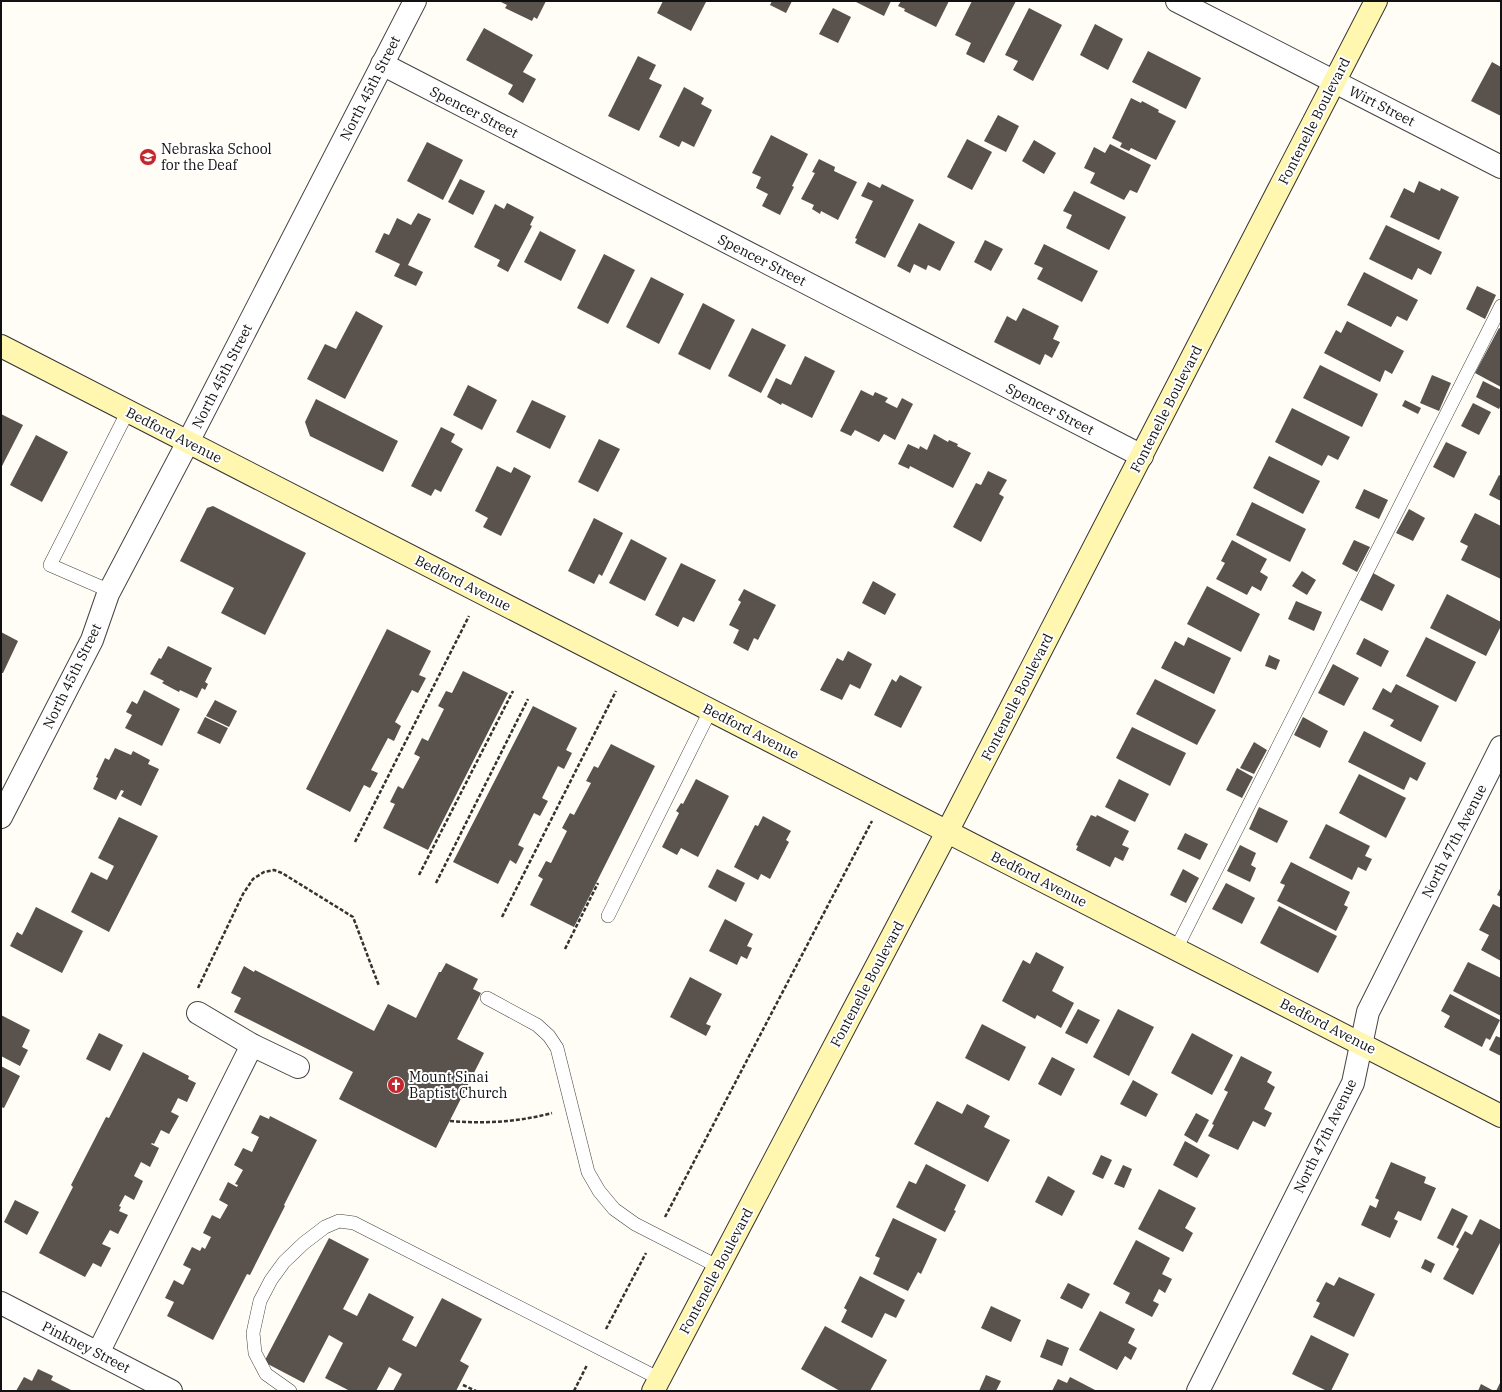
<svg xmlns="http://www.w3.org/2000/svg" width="1502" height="1392" viewBox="0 0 1502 1392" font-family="'IBM Plex Serif',serif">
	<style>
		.building { fill: #5a524d }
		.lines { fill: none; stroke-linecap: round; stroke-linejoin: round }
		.lane-casing { stroke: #444; stroke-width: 14 }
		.street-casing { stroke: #444; stroke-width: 24 }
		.secondary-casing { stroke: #333; stroke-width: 24 }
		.path { stroke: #333; stroke-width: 2.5; stroke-dasharray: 4 2; stroke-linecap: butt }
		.lane { stroke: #fff; stroke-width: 13 }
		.street { stroke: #fff; stroke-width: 22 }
		.secondary { stroke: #fff6b0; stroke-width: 22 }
		.labels { text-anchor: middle; stroke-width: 4; stroke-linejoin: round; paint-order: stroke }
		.street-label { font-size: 14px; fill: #111; stroke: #fff }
		.poi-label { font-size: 14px; fill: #111; stroke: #fff; text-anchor: start }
	</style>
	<rect width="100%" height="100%" fill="#fffdf5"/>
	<!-- building -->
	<g class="building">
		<polygon points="499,1 546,1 537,19 534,17 532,21 505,8 507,5"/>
		<polygon points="663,1 703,1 706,2 691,31 657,13"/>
		<polygon points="772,1 792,1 786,13 770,5"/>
		<polygon points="854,1 891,1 884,16"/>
		<polygon points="901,1 949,1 936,27 904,11 905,9 898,6"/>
		<polygon points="972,1 1016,1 984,63 966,54 971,43 955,35"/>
		<polygon points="833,8 851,17 838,43 819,34"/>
		<polygon points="1029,8 1062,25 1033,81 1013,70 1018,61 1005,55"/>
		<polygon points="1095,24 1123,39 1108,70 1080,55"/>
		<polygon points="484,28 533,55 523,72 536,79 523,103 508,94 513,85 466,60"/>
		<polygon points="1148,51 1201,78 1186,109 1132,82"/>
		<polygon points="638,56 656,65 649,79 662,85 639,131 608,116"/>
		<polygon points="1492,62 1501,67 1501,116 1471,101"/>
		<polygon points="684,87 704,98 701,104 712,110 694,147 682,141 679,147 659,137"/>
		<polygon points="1131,98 1141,103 1142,101 1159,110 1158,112 1176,121 1156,160 1131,148 1129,151 1120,147 1122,143 1112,138"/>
		<polygon points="998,115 1019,126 1006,152 984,141"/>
		<polygon points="771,135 808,154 792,186 794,187 780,215 762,206 768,194 756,188 761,177 752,173"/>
		<polygon points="967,139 992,152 972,190 947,177"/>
		<polygon points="1034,140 1056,153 1044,174 1022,161"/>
		<polygon points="427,142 463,160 443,200 407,181"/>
		<polygon points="1110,144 1151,165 1137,193 1130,190 1124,200 1090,183 1095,173 1084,168 1094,147 1105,153"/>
		<polygon points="819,159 835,167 834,171 857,182 838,220 821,211 820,214 812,209 814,205 801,199 815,173 812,172"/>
		<polygon points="460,179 485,191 473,215 448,202"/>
		<polygon points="1419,181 1440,191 1441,188 1459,197 1439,240 1390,217 1404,188 1414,193"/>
		<polygon points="868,182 880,188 882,184 914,200 885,258 855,243 857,239 855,238 873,201 861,196"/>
		<polygon points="1074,191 1126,217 1109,250 1066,228 1072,215 1063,211"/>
		<polygon points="507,203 534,217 530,225 532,226 508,272 497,266 500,260 474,247 495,204 504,209"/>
		<polygon points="418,213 431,219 408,265 423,272 416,286 394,276 400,264 375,252 384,233 389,235 397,218 411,225"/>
		<polygon points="919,223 955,242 940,271 928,265 926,270 914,264 910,273 897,266"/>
		<polygon points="1386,225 1442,252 1431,275 1418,268 1412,280 1369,259"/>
		<polygon points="540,231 576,250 561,281 524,262"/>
		<polygon points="985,240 1003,249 991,271 974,262"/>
		<polygon points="1044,244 1098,271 1082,302 1037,279 1043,268 1034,264"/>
		<polygon points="604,254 635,270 608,324 577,308"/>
		<polygon points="1364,272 1418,300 1407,321 1397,316 1391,327 1347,305"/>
		<polygon points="651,277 684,294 659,344 626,327"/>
		<polygon points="1477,286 1496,295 1485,319 1466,309"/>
		<polygon points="703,303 735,320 710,370 678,354"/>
		<polygon points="1023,308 1059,326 1053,339 1060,342 1052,358 1045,354 1040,365 994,342 1007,316 1016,321"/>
		<polygon points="356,311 383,326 345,399 307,379 325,344 336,349"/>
		<polygon points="1347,321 1404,351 1392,374 1385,370 1380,382 1324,353 1336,330 1341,333"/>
		<polygon points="752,328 786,345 761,393 728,376"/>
		<polygon points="1499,328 1501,329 1501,387 1475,373"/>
		<polygon points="805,356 835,371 812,418 782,403 781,405 767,397 776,378 791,385"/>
		<polygon points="1320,365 1378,394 1362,427 1303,398"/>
		<polygon points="1432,375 1451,383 1439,411 1420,403"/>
		<polygon points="1483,381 1501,390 1501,405 1499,409 1476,397"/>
		<polygon points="468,385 497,400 482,430 453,415"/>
		<polygon points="861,390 873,396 875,392 888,398 885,402 897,408 902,398 913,404 895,440 884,434 879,442 855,430 851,436 840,431"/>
		<polygon points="316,399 398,441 383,472 310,436 305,422"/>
		<polygon points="532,400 566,416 550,449 516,432"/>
		<polygon points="1405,400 1421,408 1418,414 1402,406"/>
		<polygon points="1473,403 1491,412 1479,435 1461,426"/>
		<polygon points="1292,408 1350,437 1338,460 1328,455 1322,466 1275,442"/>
		<polygon points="1,414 23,425 1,468"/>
		<polygon points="441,427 455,434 451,442 463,449 441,492 435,489 431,496 411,486"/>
		<polygon points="934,434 948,442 949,440 958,444 957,446 971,453 953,488 910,466 909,469 898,464 908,444 919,449 920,446 927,450"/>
		<polygon points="36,435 68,452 42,502 10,485"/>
		<polygon points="599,439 620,449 598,492 578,482"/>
		<polygon points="1446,442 1467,452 1454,478 1433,467"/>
		<polygon points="1269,456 1320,481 1303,514 1253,488"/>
		<polygon points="497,466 511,473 514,467 531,476 501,536 483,527 488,518 475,511"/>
		<polygon points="988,471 1007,480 999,494 1004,497 981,542 953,527 976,483 981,485"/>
		<polygon points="1499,475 1501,476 1501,501 1489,495"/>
		<polygon points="1364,489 1388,500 1379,519 1355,508"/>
		<polygon points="1252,502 1306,529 1290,562 1236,535"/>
		<polygon points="213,506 306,553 265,635 221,613 234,588 180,561 207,508"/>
		<polygon points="1409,509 1425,518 1413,541 1396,533"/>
		<polygon points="1475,513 1501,526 1501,579 1461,560 1468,546 1460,542"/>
		<polygon points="594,518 623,533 602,576 599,574 594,584 568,571"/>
		<polygon points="631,539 667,558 645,601 609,583"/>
		<polygon points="1232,540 1267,559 1260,572 1268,577 1261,591 1252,586 1247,595 1216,579 1225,563 1221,561"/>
		<polygon points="1354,540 1370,547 1357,572 1342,564"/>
		<polygon points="681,563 716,580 694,622 683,617 678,627 655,615"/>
		<polygon points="1302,571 1316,580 1307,595 1292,586"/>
		<polygon points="1373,573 1395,585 1382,611 1360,600"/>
		<polygon points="873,581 896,594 885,615 862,603"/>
		<polygon points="1207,586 1260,614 1241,652 1187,624"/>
		<polygon points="744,589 776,605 758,640 754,638 748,651 733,643 739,630 729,625 741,602 738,600"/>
		<polygon points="1447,594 1501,622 1501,626 1486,656 1430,628"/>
		<polygon points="1296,601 1322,612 1314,631 1288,619"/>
		<polygon points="387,629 431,651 419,675 426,678 418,693 412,690 395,722 401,726 394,741 388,738 371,770 378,773 370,788 364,785 350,812 306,789"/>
		<polygon points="1,632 18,641 3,673 1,673"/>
		<polygon points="1188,637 1231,658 1214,694 1161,668 1175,641 1184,646"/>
		<polygon points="1426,637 1476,662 1456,702 1406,676"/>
		<polygon points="1364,638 1389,651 1381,667 1356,654"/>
		<polygon points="168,646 212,668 205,682 208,684 205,690 202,688 197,698 180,690 179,692 162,683 164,681 150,674 159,658 161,659"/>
		<polygon points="848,651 872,664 860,689 850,684 842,700 820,690 837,658 843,661"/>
		<polygon points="1269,655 1280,660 1276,670 1265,666"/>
		<polygon points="1333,664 1359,678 1344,706 1318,693"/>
		<polygon points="463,671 508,693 428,850 383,828 395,804 390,802 398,786 403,789 420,757 414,754 422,738 428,741 444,709 438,706 446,691 452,693"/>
		<polygon points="900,675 922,687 901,728 874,715 892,679 896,682"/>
		<polygon points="1155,679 1216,710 1197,745 1136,714"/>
		<polygon points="1396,684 1439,706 1421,742 1390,726 1394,720 1372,709 1383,688 1391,693"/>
		<polygon points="144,690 180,709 162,746 125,728 132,715 126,712 132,701 137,704"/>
		<polygon points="215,700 237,711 229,727 206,716"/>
		<polygon points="533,706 577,728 566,750 572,753 564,769 558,766 542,798 548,801 540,816 534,813 518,845 524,848 516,864 510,860 498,884 453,862"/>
		<polygon points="205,717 228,728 220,744 197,733"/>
		<polygon points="1303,717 1328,731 1320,748 1294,735"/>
		<polygon points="1132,727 1186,753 1170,786 1116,758"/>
		<polygon points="1364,731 1426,763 1417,781 1410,777 1404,790 1348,762"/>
		<polygon points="1254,742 1267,750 1254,774 1240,768"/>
		<polygon points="611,744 655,766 574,927 530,905 543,879 538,876 546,861 551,863 567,831 562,828 570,813 574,815 591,783 586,781 594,766 598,768"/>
		<polygon points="115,748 131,755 133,751 150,760 148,764 159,769 141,806 121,796 124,791 121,790 116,800 93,789 98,778 96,777 105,758 109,760"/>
		<polygon points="1237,768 1253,777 1242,798 1226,790"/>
		<polygon points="1359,774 1406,798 1386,838 1339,813"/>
		<polygon points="696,779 729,796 698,857 681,848 677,855 662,847 679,813 676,811 681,803 683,804"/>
		<polygon points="1119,779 1149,794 1135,822 1105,807"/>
		<polygon points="1259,807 1288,821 1277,843 1249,829"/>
		<polygon points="1091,815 1096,817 1097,815 1129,831 1122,845 1129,848 1123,861 1115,857 1110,867 1076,850 1078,846 1076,845"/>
		<polygon points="763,816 791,831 786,840 789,842 770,879 761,874 758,880 734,867 755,825 758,826"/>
		<polygon points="119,817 158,836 109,932 71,912 91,872 107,880 114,866 98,858"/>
		<polygon points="1326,824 1370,846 1365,856 1372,859 1366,871 1358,867 1352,880 1309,858"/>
		<polygon points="1185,833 1208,844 1200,860 1177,849"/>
		<polygon points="1240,845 1256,853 1251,865 1256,868 1250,882 1227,871"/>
		<polygon points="1291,862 1350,892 1344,905 1348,907 1336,931 1277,901 1285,885 1280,883"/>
		<polygon points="717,869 745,883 736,902 708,887"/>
		<polygon points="1183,869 1199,878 1186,903 1170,895"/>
		<polygon points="1226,883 1255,898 1242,924 1212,909"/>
		<polygon points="1501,887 1501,897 1497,895"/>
		<polygon points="1493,904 1501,908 1501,961 1481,950 1489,935 1479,930"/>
		<polygon points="1279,906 1337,936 1318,973 1260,943"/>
		<polygon points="36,907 83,931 62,973 10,946 17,932 22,935"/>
		<polygon points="725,919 753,934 747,946 752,948 747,959 741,956 737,965 709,951"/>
		<polygon points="1036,952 1064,967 1052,991 1074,1003 1061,1028 1037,1015 1035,1019 1002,1001 1023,960 1030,964"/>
		<polygon points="1468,962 1501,978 1501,1016 1453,991"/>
		<polygon points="446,963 478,979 473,989 481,993 457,1039 484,1053 436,1148 339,1099 353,1072 234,1012 241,998 231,993 244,966 254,972 255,970 374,1031 388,1004 416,1018 439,972 441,972"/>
		<polygon points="690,977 722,994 706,1024 711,1026 706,1036 670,1017"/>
		<polygon points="1450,994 1500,1020 1490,1040 1486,1038 1482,1047 1444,1027 1450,1016 1441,1011"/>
		<polygon points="1078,1009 1100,1020 1087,1044 1065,1033"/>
		<polygon points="1118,1009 1154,1027 1129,1076 1093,1057"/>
		<polygon points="1,1015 30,1030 22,1047 28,1050 20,1066 1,1056"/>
		<polygon points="982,1024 1026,1047 1009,1081 965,1058"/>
		<polygon points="99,1033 123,1045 110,1071 86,1059"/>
		<polygon points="1192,1033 1233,1055 1212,1095 1171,1073"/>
		<polygon points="1496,1036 1501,1038 1501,1056 1489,1050"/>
		<polygon points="143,1052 189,1076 188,1079 196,1083 187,1102 178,1098 171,1112 179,1116 169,1134 161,1130 154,1144 152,1143 151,1144 159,1148 150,1167 141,1162 134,1176 143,1181 134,1200 125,1195 119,1206 121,1207 119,1211 128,1215 118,1234 110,1230 102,1244 111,1248 101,1267 93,1263 85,1277 39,1253 73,1187 71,1185 106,1117 109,1118"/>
		<polygon points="1241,1056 1272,1072 1267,1082 1275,1087 1264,1109 1272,1113 1265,1127 1253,1121 1238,1150 1208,1136 1214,1125 1212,1124 1228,1092 1224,1090"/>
		<polygon points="1052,1057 1075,1069 1061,1096 1038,1084"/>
		<polygon points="1,1066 20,1076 4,1108 1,1107"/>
		<polygon points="1133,1080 1158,1094 1146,1117 1120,1104"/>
		<polygon points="937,1101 962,1114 967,1104 990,1116 984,1127 1010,1140 988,1182 914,1144"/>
		<polygon points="1196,1113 1209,1120 1197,1143 1184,1135"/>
		<polygon points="260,1115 269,1119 270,1116 317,1140 284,1205 285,1206 250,1275 247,1274 213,1340 167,1316 174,1302 165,1298 174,1280 183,1285 191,1269 183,1265 192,1247 200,1251 202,1247 205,1249 211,1237 203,1233 212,1215 220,1219 228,1205 219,1200 228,1182 237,1187 238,1185 235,1184 243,1170 234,1165 243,1148 252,1152 259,1137 251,1133"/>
		<polygon points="1185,1141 1210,1155 1197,1178 1173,1165"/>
		<polygon points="1101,1155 1112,1160 1103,1179 1092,1174"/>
		<polygon points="1391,1162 1426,1177 1424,1183 1436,1188 1421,1221 1398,1211 1394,1219 1398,1221 1390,1238 1361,1225 1370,1205 1376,1208 1379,1200 1375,1198"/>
		<polygon points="926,1164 966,1185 954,1210 956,1211 945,1232 896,1207 909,1181 916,1184"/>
		<polygon points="1123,1165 1132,1169 1124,1188 1114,1184"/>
		<polygon points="1048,1176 1075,1191 1062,1216 1035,1202"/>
		<polygon points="1159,1189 1196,1208 1185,1228 1193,1233 1183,1252 1138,1229"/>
		<polygon points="15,1200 39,1212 27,1235 4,1222"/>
		<polygon points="1452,1208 1468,1216 1453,1246 1437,1238"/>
		<polygon points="893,1218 937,1239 921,1274 918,1272 908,1291 873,1274 880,1258 875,1256"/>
		<polygon points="1480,1219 1501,1230 1501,1241 1473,1295 1443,1279 1459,1249 1456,1247 1465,1231 1472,1235"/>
		<polygon points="329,1238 369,1259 343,1309 357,1316 369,1293 414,1317 402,1340 416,1347 442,1298 482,1319 460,1361 469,1366 456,1391 393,1391 402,1374 389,1367 376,1391 350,1391 325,1378 343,1343 329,1335 304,1383 264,1362"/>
		<polygon points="1136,1240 1170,1258 1162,1274 1172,1279 1165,1293 1159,1289 1153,1301 1159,1304 1152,1317 1125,1303 1130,1293 1113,1284"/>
		<polygon points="1425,1259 1435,1264 1431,1273 1421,1268"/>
		<polygon points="860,1276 905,1300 896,1318 885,1313 872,1338 841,1322 847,1310 844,1308"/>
		<polygon points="1339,1277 1375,1294 1354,1337 1313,1317 1320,1303 1316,1301 1326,1282 1334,1286"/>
		<polygon points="1068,1283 1090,1294 1082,1309 1060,1298"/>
		<polygon points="991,1306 1021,1320 1011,1342 981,1328"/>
		<polygon points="1100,1311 1135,1329 1128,1343 1137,1348 1131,1360 1125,1356 1117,1370 1079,1350"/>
		<polygon points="825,1326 887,1360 870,1391 840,1391 801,1369"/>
		<polygon points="1311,1335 1349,1354 1331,1391 1327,1391 1292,1374"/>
		<polygon points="1047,1339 1069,1348 1062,1366 1040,1357"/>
		<polygon points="38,1369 53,1376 51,1380 71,1390 70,1391 16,1391 24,1377 32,1381"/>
		<polygon points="986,1375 1001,1381 996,1391 979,1391"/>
		<polygon points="1070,1377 1097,1391 1052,1391 1058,1379 1067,1383"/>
		<polygon points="1501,1381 1501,1391 1496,1391"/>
		<polygon points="1481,1384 1494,1391 1478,1391"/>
	</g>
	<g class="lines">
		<!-- lane casing -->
		<g class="lane-casing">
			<g id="lane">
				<polyline points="110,591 50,565 128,411"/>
				<polyline points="608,916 710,711"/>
				<polyline points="1176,949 1501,306"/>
				<polyline points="487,998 537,1025 549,1036 557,1048 588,1172 599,1191 614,1209 635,1224 719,1267"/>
				<polyline points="290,1391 266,1374 255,1353 253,1333 260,1301 271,1280 284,1262 304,1243 325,1227 339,1221 354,1223 660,1379"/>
			</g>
		</g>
		<!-- street casing -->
		<g class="street-casing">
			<g id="street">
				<polyline points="1177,1 1501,167"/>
				<polyline points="382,64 1142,456"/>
				<polyline points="1,817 92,640 108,594 188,442 415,1"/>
				<polyline points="198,1013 252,1045 298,1067"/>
				<polyline points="1,1303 171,1391"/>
				<polyline points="98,1353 252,1045"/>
				<polyline points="1198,1391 1353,1083 1368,1012 1501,747"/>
			</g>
		</g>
		<!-- secondary casing -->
		<g class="secondary-casing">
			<g id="secondary">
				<polyline points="1,346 1501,1116"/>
				<polyline points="653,1391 947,832 1376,1"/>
			</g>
		</g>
		<!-- path -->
		<g class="path">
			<polyline points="355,842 469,616"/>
			<polyline points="419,875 513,691"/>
			<polyline points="436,883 528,699"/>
			<polyline points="502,917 616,691"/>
			<polyline points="565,949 598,883"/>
			<polyline points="198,988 243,894 253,879 264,872 274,870 282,873 353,917 379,986"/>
			<path d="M 450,1121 C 485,1124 518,1122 552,1113"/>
			<polyline points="665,1217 872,821"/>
			<polyline points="606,1329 646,1253"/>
			<polyline points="463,1385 476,1391"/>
			<polyline points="574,1391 587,1365"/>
		</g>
		<!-- lane -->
		<use href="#lane" class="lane"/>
		<!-- street -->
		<use href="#street" class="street"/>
		<!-- secondary -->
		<use href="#secondary" class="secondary"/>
	</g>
	<!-- icons -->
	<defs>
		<g id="school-disc" transform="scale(0.9)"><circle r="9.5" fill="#c4262e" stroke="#fff"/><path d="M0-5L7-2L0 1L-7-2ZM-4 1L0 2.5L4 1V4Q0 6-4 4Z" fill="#fff"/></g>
		<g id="church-disc" transform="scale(0.9)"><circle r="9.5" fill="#c4262e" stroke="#fff"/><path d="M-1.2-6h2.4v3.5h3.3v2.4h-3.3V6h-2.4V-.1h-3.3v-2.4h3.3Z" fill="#fff"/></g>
	</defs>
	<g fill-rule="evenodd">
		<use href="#school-disc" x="148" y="157"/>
		<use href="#church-disc" x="396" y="1085"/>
	</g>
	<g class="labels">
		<!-- street labels -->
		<g class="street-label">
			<text transform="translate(370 88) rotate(-63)" y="5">North 45th Street</text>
			<text transform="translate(1382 106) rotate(27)" y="5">Wirt Street</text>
			<text transform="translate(474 112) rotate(27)" y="5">Spencer Street</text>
			<text transform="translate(1314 121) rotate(-63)" y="5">Fontenelle Boulevard</text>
			<text transform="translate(762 260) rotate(27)" y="5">Spencer Street</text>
			<text transform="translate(222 376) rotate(-63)" y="5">North 45th Street</text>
			<text transform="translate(1050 409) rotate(27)" y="5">Spencer Street</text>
			<text transform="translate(1166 409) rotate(-63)" y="5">Fontenelle Boulevard</text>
			<text transform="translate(174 435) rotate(27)" y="5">Bedford Avenue</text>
			<text transform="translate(463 583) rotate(27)" y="5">Bedford Avenue</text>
			<text transform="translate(72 676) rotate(-64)" y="5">North 45th Street</text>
			<text transform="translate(1017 697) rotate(-63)" y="5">Fontenelle Boulevard</text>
			<text transform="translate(751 731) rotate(27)" y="5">Bedford Avenue</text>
			<text transform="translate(1454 841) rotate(-63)" y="5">North 47th Avenue</text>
			<text transform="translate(1039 879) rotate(27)" y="5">Bedford Avenue</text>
			<text transform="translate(867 984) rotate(-62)" y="5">Fontenelle Boulevard</text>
			<text transform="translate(1328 1026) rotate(27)" y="5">Bedford Avenue</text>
			<text transform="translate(1325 1136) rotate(-64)" y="5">North 47th Avenue</text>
			<text transform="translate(716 1271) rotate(-62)" y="5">Fontenelle Boulevard</text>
			<text transform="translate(86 1347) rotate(27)" y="5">Pinkney Street</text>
		</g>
		<!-- poi labels -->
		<g class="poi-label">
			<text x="161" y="154">Nebraska School<tspan x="161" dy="16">for the Deaf</tspan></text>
			<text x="409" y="1082">Mount Sinai<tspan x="409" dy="16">Baptist Church</tspan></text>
		</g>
	</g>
	<!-- border -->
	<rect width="1502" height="1392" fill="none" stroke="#111111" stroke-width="4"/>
</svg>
